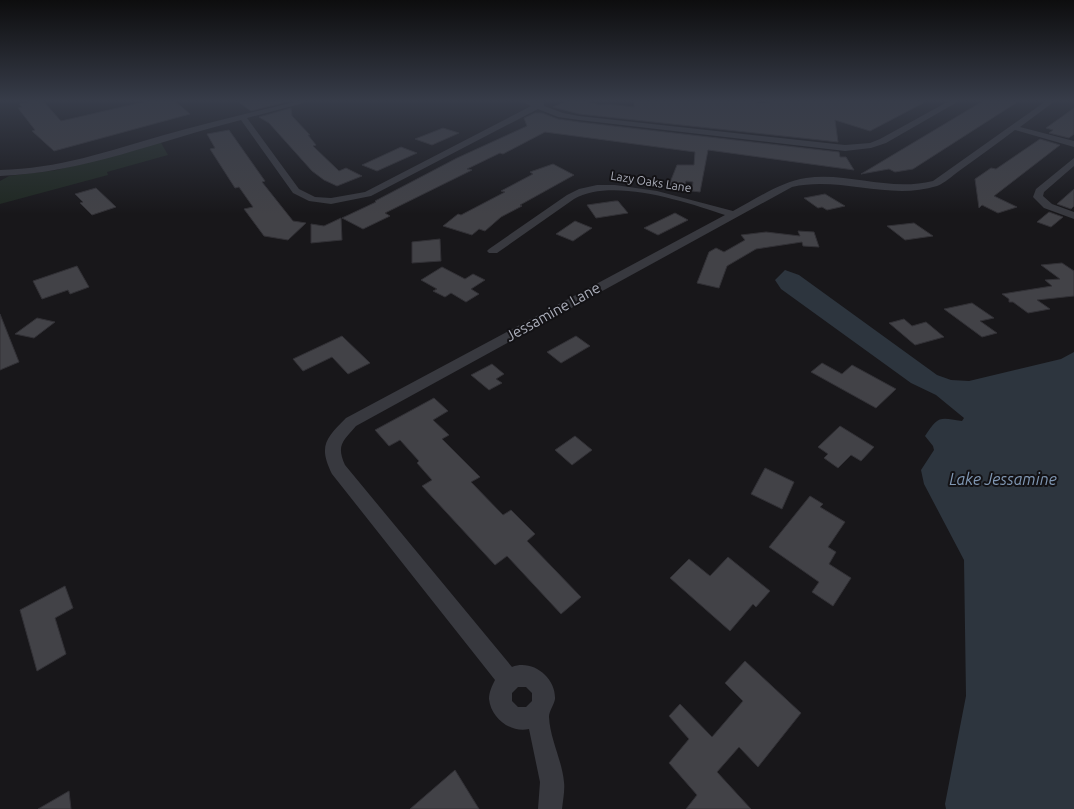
<svg xmlns="http://www.w3.org/2000/svg" width="1074" height="809" viewBox="0 0 1074 809" font-family="Ubuntu,sans-serif">
	<style>
		.green { fill: #1f2821 }
		.water { fill: #2d353e }
		.building { fill: #424247; stroke: #323136 }
		.lines { fill: none; stroke-linecap: round; stroke-linejoin: round }
		.minor { fill: #38393f; fill-rule: evenodd }
		.labels { text-anchor: middle; stroke-width: 4; stroke-linejoin: round; paint-order: stroke }
		.far-street-label { font-size: 12px; fill: #aaadb9; stroke: #131215 }
		.street-label { font-size: 15px; fill: #aaadb9; stroke: #131215 }
		.water-label { font-size: 16px; font-style: italic; fill: #8198b4; stroke: #131215 }
	</style>
	<rect width="100%" height="100%" fill="#18171a"/>
	<!-- green -->
	<polygon class="green" points="160,141 168,155 107,172 108,175 0,204 0,181 9,176 57,170"/>
	<!-- water -->
	<path class="water" d="M 785,270 L 799,275 L 937,375 L 951,380 L 969,381 L 1061,359 L 1074,352 L 1074,809 L 946,809 L 945,804 L 966,696 L 964,560 L 924,484 L 921,470 L 934,450 L 933,446 L 925,436 C 938,416 939,417 962,421 L 964,418 L 936,395 L 911,383 L 781,289 L 775,280 Z"/>
	<!-- building -->
	<g class="building">
		<polygon points="32,101 44,102 61,121 148,101 175,101 190,114 54,151 32,131 35,130 18,108 22,107 19,104"/>
		<polygon points="237,101 290,101 251,111"/>
		<polygon points="567,101 586,101 600,105 607,104 634,107 634,101 757,101 757,103 780,101 927,101 870,131 835,120 838,142 579,114 553,107"/>
		<polygon points="983,101 1019,101 913,169 895,172 889,169 861,174"/>
		<polygon points="291,108 292,116 310,135 308,135 316,145 313,146 339,171 346,168 362,176 337,186 324,180 312,171 269,123 259,117"/>
		<polygon points="1074,108 1074,134 1069,138 1049,133 1053,130 1046,128"/>
		<polygon points="535,113 542,113 558,119 579,122 839,152 840,157 846,157 854,170 708,150 700,192 692,191 693,182 686,181 684,187 669,185 677,165 694,165 695,152 545,132 503,154 500,153 467,169 472,170 385,213 390,216 363,229 342,218 376,202 375,201 457,158 527,126 524,118"/>
		<polygon points="443,128 459,133 432,145 415,139"/>
		<polygon points="229,130 265,181 262,182 293,221 306,223 288,240 264,236 244,209 253,207 239,187 235,188 210,149 215,148 207,134"/>
		<polygon points="1040,139 1060,145 994,196 1017,207 998,213 982,205 979,208 975,179 991,168 996,169"/>
		<polygon points="401,147 417,153 377,171 362,165"/>
		<polygon points="553,164 574,175 520,205 522,206 501,217 485,231 479,229 472,235 443,226 458,214 461,215 505,192 501,191 533,174 530,172"/>
		<polygon points="96,188 116,207 92,215 80,203 83,202 75,194"/>
		<polygon points="1074,189 1074,206 1071,209 1057,204"/>
		<polygon points="825,194 845,206 827,210 822,207 818,208 804,198"/>
		<polygon points="615,201 618,201 628,213 596,218 587,205"/>
		<polygon points="1049,212 1063,217 1051,227 1037,222"/>
		<polygon points="675,213 688,220 658,235 644,228"/>
		<polygon points="341,218 342,240 311,243 311,224 324,226"/>
		<polygon points="575,221 592,228 573,241 556,234"/>
		<polygon points="914,223 933,236 905,240 887,226"/>
		<polygon points="798,231 814,232 819,247 803,246 802,242 756,249 727,266 719,288 697,283 709,252 716,248 724,252 745,240 741,235 766,232 800,236"/>
		<polygon points="440,239 441,261 412,263 412,242"/>
		<polygon points="1062,263 1074,271 1074,296 1037,300 1050,309 1028,313 1013,302 1009,302 1009,299 1002,294 1052,286 1045,280 1060,279 1041,265"/>
		<polygon points="77,266 89,287 70,294 68,290 42,299 33,281"/>
		<polygon points="442,267 465,279 473,274 485,280 471,289 479,294 466,302 451,293 445,297 433,291 437,289 421,280"/>
		<polygon points="972,303 994,318 980,321 997,333 982,337 944,309"/>
		<polygon points="0,314 19,362 0,370"/>
		<polygon points="37,318 55,322 34,338 15,334"/>
		<polygon points="904,319 912,326 926,322 944,337 915,345 889,323"/>
		<polygon points="342,336 370,363 348,374 332,357 303,371 293,359"/>
		<polygon points="576,336 590,346 561,363 547,352"/>
		<polygon points="822,363 842,374 852,365 896,389 876,408 811,372"/>
		<polygon points="492,364 504,374 496,379 502,383 489,390 471,375"/>
		<polygon points="434,398 448,411 433,420 449,435 442,439 480,477 471,482 503,515 511,510 535,534 527,541 581,597 561,614 507,556 495,565 422,486 432,480 417,463 419,461 400,440 389,446 375,430"/>
		<polygon points="840,426 874,447 861,461 851,455 838,468 824,458 828,454 818,447"/>
		<polygon points="575,436 592,450 572,465 555,450"/>
		<polygon points="765,468 794,482 782,509 751,494"/>
		<polygon points="810,496 823,504 820,507 845,522 828,547 836,552 829,564 851,578 833,606 812,592 819,582 769,547"/>
		<polygon points="728,557 770,591 756,607 753,604 730,631 670,578 689,559 710,576"/>
		<polygon points="65,586 73,608 55,618 66,654 37,671 20,610"/>
		<polygon points="745,661 801,713 758,767 739,747 717,772 751,809 686,809 697,795 669,763 689,739 669,716 680,704 712,737 743,701 725,683"/>
		<polygon points="455,770 479,809 410,809"/>
		<polygon points="69,791 71,809 38,809"/>
	</g>
	<g class="lines">
		<!-- minor -->
		<g class="minor">
			<path d="M 298,101 L 311,101 L 247,118 L 299,189 L 315,197 L 331,198 L 365,192 L 531,106 L 521,101 L 544,102 L 544,106 L 563,113 L 579,116 L 845,145 L 870,143 L 880,139 L 949,101 L 959,101 L 886,143 L 871,148 L 845,151 L 579,120 L 558,117 L 538,109 L 371,196 L 331,204 L 309,201 L 293,193 L 241,120 C 161,140 83,173 0,176 L 0,170 C 57,169 109,151 164,135 C 208,123 253,112 298,101 Z"/>
			<path d="M 1046,101 L 1055,101 L 1020,127 L 1074,141 L 1074,147 L 1015,130 C 997,144 978,157 959,171 C 952,176 945,183 937,186 C 889,201 841,176 792,187 L 356,426 C 343,441 336,445 345,465 L 512,667 C 532,659 556,677 555,699 C 554,705 549,711 549,717 C 550,739 562,760 564,782 C 565,790 563,800 562,809 L 538,809 L 540,782 L 529,729 C 510,733 491,718 489,699 C 489,692 492,686 495,680 L 332,474 C 318,446 326,438 346,418 L 725,215 C 686,202 612,177 574,199 L 497,253 L 489,253 L 487,251 L 489,249 L 567,195 L 579,189 L 597,185 L 615,185 L 657,191 L 733,211 C 756,199 780,182 806,178 C 849,172 889,192 933,181 ZM 518,687 L 526,687 L 532,693 L 532,701 L 526,707 L 518,707 L 512,701 L 512,693 Z"/>
			<polygon points="1074,158 1074,166 1044,192 1043,196 1052,204 1074,212 1074,219 1044,208 1033,197 1036,189"/>
		</g>
	</g>
	<!-- sky -->
	<linearGradient id="sky" x2="0" y2="1"><stop stop-color="#0d0d0e"/><stop offset="0.47" stop-color="#373c49"/><stop offset="1" stop-color="#373c49" stop-opacity="0"/></linearGradient>
	<rect width="1074" height="214" fill="url(#sky)"/>
	<g class="labels">
		<!-- far-street labels -->
		<g class="far-street-label">
			<text transform="translate(651 182) rotate(9)" y="4">Lazy Oaks Lane</text>
		</g>
		<!-- street labels -->
		<g class="street-label">
			<text transform="translate(553 312) rotate(-29)" y="5">Jessamine Lane</text>
		</g>
		<!-- water labels -->
		<g class="water-label">
			<text x="1003" y="485">Lake Jessamine</text>
		</g>
	</g>
</svg>
